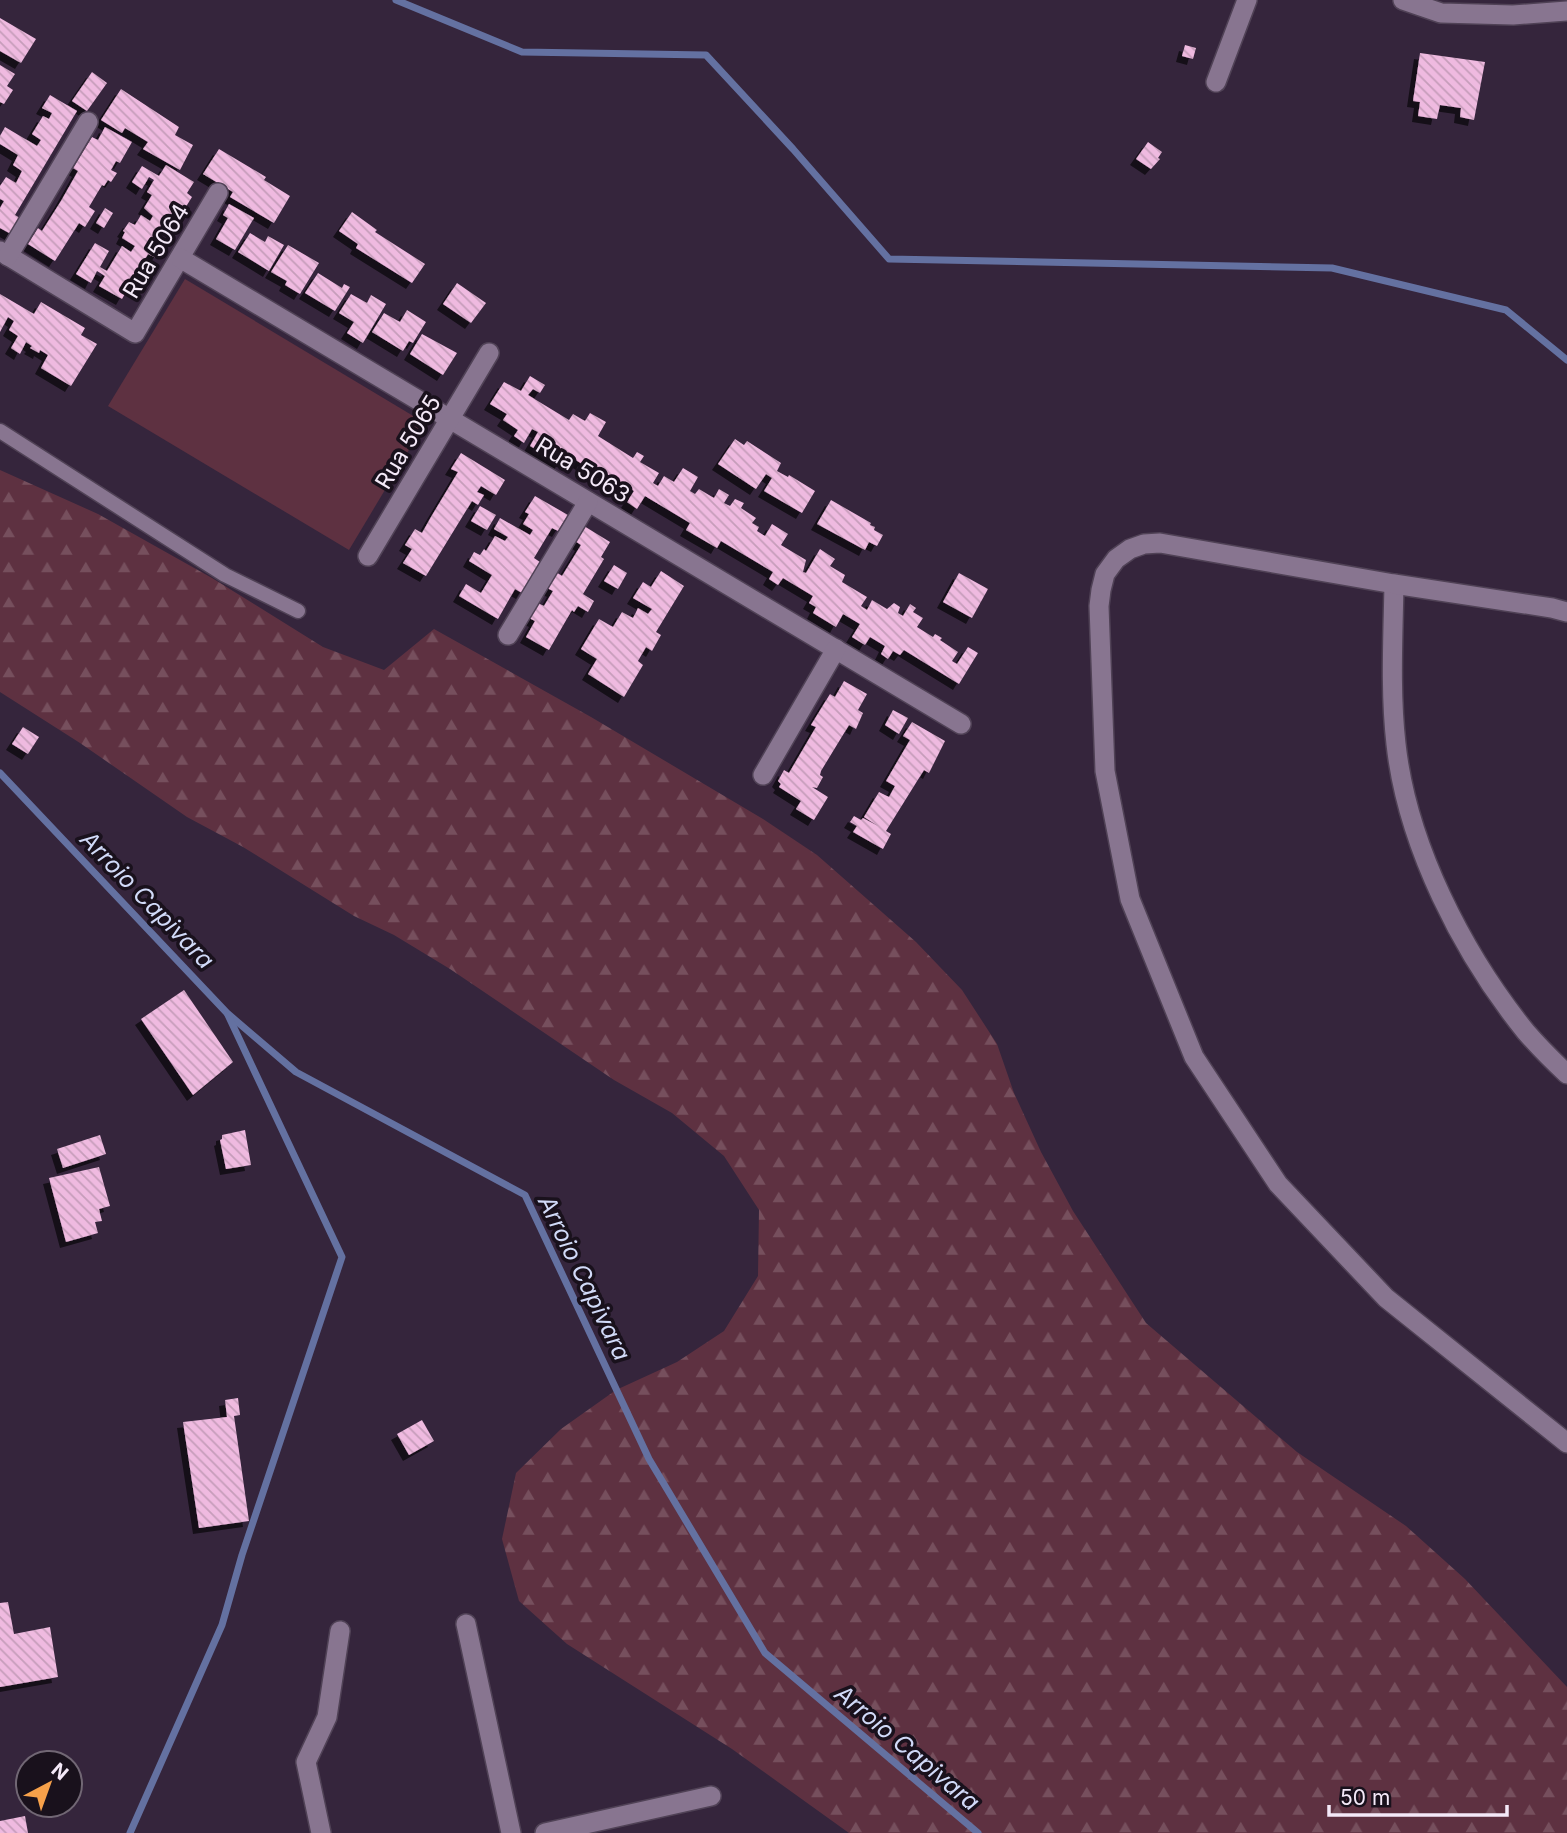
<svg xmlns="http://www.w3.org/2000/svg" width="1567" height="1833" viewBox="0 0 1567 1833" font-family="Inter,sans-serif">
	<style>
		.forest { fill: url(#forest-firs) }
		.park { fill: #5e3141 }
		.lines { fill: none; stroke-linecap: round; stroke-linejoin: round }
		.stream { stroke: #6471a1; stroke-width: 7 }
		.building { fill: url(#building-back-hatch); filter: url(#shadow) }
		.service-casing { stroke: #504256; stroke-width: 17 }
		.minor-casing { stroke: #504256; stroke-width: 22 }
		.service { stroke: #887590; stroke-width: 14 }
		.minor { stroke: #887590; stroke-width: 19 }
		.labels { text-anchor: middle; stroke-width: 7; stroke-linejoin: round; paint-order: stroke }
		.street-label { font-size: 23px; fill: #f4e9f8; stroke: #19111c }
		.water-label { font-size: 24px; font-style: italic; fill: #d1daf8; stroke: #19111c }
	</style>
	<defs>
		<pattern id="forest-firs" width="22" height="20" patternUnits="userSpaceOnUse" patternTransform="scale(1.75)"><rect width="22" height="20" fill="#5e3141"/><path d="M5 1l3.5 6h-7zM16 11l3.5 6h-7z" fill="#764f5d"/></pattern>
		<pattern id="building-back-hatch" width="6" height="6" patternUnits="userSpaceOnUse" patternTransform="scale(1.75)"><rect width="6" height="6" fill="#efbae0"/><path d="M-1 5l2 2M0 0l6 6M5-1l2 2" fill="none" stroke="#c69dba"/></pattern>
		<filter id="shadow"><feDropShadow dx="-6" dy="6" stdDeviation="0" flood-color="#0009"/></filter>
	</defs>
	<rect width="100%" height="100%" fill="#35253c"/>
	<!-- forest -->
	<polygon class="forest" points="0,470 98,514 212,578 323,647 384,670 434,629 591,717 763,819 817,855 916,942 962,990 997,1044 1014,1093 1041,1152 1073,1211 1146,1323 1297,1452 1406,1526 1465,1579 1567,1687 1567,1833 849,1833 732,1749 567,1644 519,1601 502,1539 516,1473 561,1429 616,1390 677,1362 724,1331 758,1276 759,1210 724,1156 672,1113 614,1080 450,969 394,935 354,916 243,847 187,817 80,743 0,692"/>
	<!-- park -->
	<polygon class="park" points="185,279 425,423 349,550 108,406"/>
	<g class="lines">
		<!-- stream -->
		<g class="stream">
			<polyline points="396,0 522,52 706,55 793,149 889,259 1332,268 1506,310 1567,360"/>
			<polyline points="0,773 227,1013 296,1072 525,1195 649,1459 765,1653 978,1833"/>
			<polyline points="130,1833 222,1625 242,1555 342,1257 228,1015"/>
		</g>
	</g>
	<!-- building -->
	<g class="building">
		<polygon points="0,18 36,39 21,63 0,51"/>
		<polygon points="1185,45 1196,48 1193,59 1182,56"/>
		<polygon points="1420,53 1485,62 1474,120 1460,117 1461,108 1440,105 1437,119 1418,116 1420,102 1413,101"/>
		<polygon points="0,65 15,74 7,86 13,90 4,104 0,102"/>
		<polygon points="92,72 107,83 87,111 72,101"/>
		<polygon points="121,89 179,127 175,135 193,145 180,170 143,149 148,142 125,128 122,133 101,120"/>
		<polygon points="50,95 77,111 15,215 20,218 11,234 0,228 0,208 4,201 0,199 0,186 6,177 16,183 22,171 13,165 18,155 0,144 0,136 5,127 37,146 41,140 32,134 43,116 49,119 52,113 42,108"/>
		<polygon points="105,127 132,142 120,163 116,161 111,170 117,173 111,182 108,180 104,186 102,185 89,207 95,211 85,227 79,223 55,261 28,244 38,228 42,231 61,201 78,171 73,168 92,137 98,140"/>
		<polygon points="1148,142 1162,152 1158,158 1160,159 1151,169 1136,159"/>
		<polygon points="219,149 266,177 264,180 290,196 274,223 230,197 233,192 203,174"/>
		<polygon points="166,165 194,182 187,193 192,197 182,213 175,209 157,238 165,243 156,258 148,254 122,299 99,286 105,276 97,271 91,283 76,274 95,243 109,251 100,267 107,271 122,246 131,252 135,246 122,238 125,232 123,231 129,222 135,225 141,215 150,221 153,216 144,208 152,195 147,192 154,180 149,177 142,189 132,182 142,166 159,176"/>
		<polygon points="229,204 254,218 235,250 216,239 228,218 223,215"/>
		<polygon points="105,208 113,213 104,228 96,223"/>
		<polygon points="352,212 377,230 375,232 425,264 412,283 356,248 358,244 339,231"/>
		<polygon points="250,233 265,242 268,236 284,245 269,271 238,252"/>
		<polygon points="288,245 319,263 300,294 285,285 287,281 271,272"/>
		<polygon points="318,273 342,288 344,284 350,287 335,311 305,293"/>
		<polygon points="457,283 486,303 471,323 443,304"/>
		<polygon points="0,294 34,314 41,302 85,328 81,335 97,344 71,386 41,368 48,355 40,350 39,353 30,348 32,346 26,342 20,354 11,348 18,336 9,330 14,321 8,317 0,332"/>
		<polygon points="351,294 367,303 371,295 386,304 363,343 347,333 354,322 339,313"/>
		<polygon points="407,310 426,322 413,343 409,341 403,351 372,332 384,313 400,322"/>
		<polygon points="422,334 457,353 443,375 410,354"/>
		<polygon points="530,376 545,385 540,393 533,389 528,395 569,420 573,414 585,421 590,413 606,422 598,436 633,458 637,452 644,456 640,462 659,473 653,483 658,486 664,476 674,482 683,468 698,477 690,491 695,494 699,489 714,498 719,489 729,495 724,503 730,506 735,499 744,503 741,508 756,518 752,523 759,527 757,531 765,536 772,524 788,534 781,545 806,560 803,572 806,573 820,549 835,559 830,566 845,575 842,582 867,597 861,606 867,610 872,600 887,609 894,603 900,607 898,613 903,616 910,604 916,608 913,612 923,618 917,627 933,637 935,634 942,638 940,640 958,652 952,661 957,664 968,647 978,653 959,684 904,650 900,655 893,651 888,659 881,654 885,646 870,637 865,645 852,637 860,624 843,614 836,627 813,613 816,607 809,603 813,596 783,578 778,585 769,579 773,572 721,541 717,548 686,530 690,523 645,496 637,509 627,502 634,491 584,460 582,464 566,454 560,464 530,446 538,432 532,429 524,443 514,436 518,430 503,420 507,414 490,404 504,382 521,391"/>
		<polygon points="735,439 744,445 747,441 781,463 777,471 788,477 789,475 815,491 802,513 764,491 772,478 766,474 756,489 718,464"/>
		<polygon points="461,453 505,480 496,495 481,486 477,492 484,495 478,505 472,501 426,576 403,563 412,549 405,545 415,529 422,533 431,517 458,472 451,469"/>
		<polygon points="535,496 568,515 558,531 552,528 534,558 540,562 522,593 515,589 498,619 459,596 466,584 481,593 492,575 469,561 474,552 480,555 484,549 486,551 495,536 505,541 508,537 494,529 500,518 530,535 533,530 523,524 529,514 525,512"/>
		<polygon points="831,500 871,523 870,525 875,527 874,530 883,535 877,546 869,542 865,550 817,524"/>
		<polygon points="480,506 496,515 487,530 471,521"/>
		<polygon points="584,526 610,542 601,557 604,559 583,594 594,601 588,612 578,606 574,612 572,610 549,650 526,637 535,621 529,618 538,603 544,606 553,591 547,588 556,572 562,576 581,545 575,541"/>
		<polygon points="614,565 627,573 618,589 604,581"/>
		<polygon points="661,571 684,586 656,632 661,635 652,651 646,647 638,661 643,665 624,697 588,674 597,659 581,649 599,619 613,627 622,612 633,618 638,608 648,614 652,609 633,598 643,582 651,587"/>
		<polygon points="959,573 988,589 972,618 943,602"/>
		<polygon points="844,681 867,694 858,710 863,713 856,729 849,725 821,771 820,775 823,777 817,788 812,787 828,797 814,820 796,809 801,801 779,787 781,784 778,781 784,770 789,773 816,727 811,725 830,694 835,697"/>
		<polygon points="893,710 908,718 899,734 885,725"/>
		<polygon points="912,722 945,741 929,773 924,770 886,831 891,834 883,849 853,832 857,826 850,822 854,816 861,820 863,818 878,826 864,817 879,792 889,797 895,786 886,781 910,740 903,736"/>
		<polygon points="23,727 39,737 28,754 12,744"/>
		<polygon points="184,990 233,1062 193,1095 141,1019"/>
		<polygon points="245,1130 251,1165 226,1169 220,1140 222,1139 222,1135"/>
		<polygon points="100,1135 106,1154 63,1168 57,1149"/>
		<polygon points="99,1167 110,1206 99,1209 102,1221 95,1222 98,1233 66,1242 49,1178"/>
		<polygon points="238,1398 240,1415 234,1416 249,1521 199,1528 183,1422 227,1417 225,1400"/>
		<polygon points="422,1420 434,1441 409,1455 397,1434"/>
		<polygon points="8,1602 14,1634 50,1627 58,1677 0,1687 0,1603"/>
		<polygon points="25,1816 28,1833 0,1833 0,1821"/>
	</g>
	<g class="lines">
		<!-- service casing -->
		<g class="service-casing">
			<polyline id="service" points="0,431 225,575 298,611"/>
		</g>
		<!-- minor casing -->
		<g class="minor-casing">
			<g id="minor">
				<polyline points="1403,0 1441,13 1513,15 1567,11"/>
				<polyline points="1216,82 1247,0"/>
				<polyline points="0,251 135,333 218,193"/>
				<polyline points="8,256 88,122"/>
				<polyline points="180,258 961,724"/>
				<polyline points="368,556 489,353"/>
				<path d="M 1394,584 C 1393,638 1390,691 1396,744 C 1407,845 1463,954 1526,1032 C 1539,1047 1553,1061 1567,1074"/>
				<polyline points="1567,612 1552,608 1394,584 1160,543 1144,544 1130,549 1116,559 1105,574 1101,590 1099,606 1105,771 1130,899 1194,1057 1278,1184 1386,1298 1567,1443"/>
				<polyline points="508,635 588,502"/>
				<polyline points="763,775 836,649"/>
				<polyline points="466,1624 511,1833"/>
				<polyline points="321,1833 306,1762 327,1717 340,1631"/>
				<polyline points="545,1833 711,1796"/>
			</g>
		</g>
		<!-- service -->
		<use href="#service" class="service"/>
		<!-- minor -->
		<use href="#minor" class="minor"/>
	</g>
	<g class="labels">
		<!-- street labels -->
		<g class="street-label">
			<text transform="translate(156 251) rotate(-59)" y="8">Rua 5064</text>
			<text transform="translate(408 442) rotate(-59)" y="8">Rua 5065</text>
			<text transform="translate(583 470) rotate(31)" y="8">Rua 5063</text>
		</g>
		<!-- water labels -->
		<g class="water-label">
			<text transform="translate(147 900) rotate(46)" y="8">Arroio Capivara</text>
			<text transform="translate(584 1278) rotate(64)" y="8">Arroio Capivara</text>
			<text transform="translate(907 1748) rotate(40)" y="8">Arroio Capivara</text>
		</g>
	</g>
	<!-- north arrow -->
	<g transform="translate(49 1784) rotate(41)"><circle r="33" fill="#19111c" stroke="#716774" stroke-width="2"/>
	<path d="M0-5L12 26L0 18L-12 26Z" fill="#f7a14a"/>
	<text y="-10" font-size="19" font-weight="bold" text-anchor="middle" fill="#f4e9f8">N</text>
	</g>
	<!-- scale -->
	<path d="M1329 1805v10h178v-10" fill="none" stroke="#f4e9f8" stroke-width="3.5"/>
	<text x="1340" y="1805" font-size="21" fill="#f4e9f8" stroke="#19111c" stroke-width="5" paint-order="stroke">50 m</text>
</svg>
